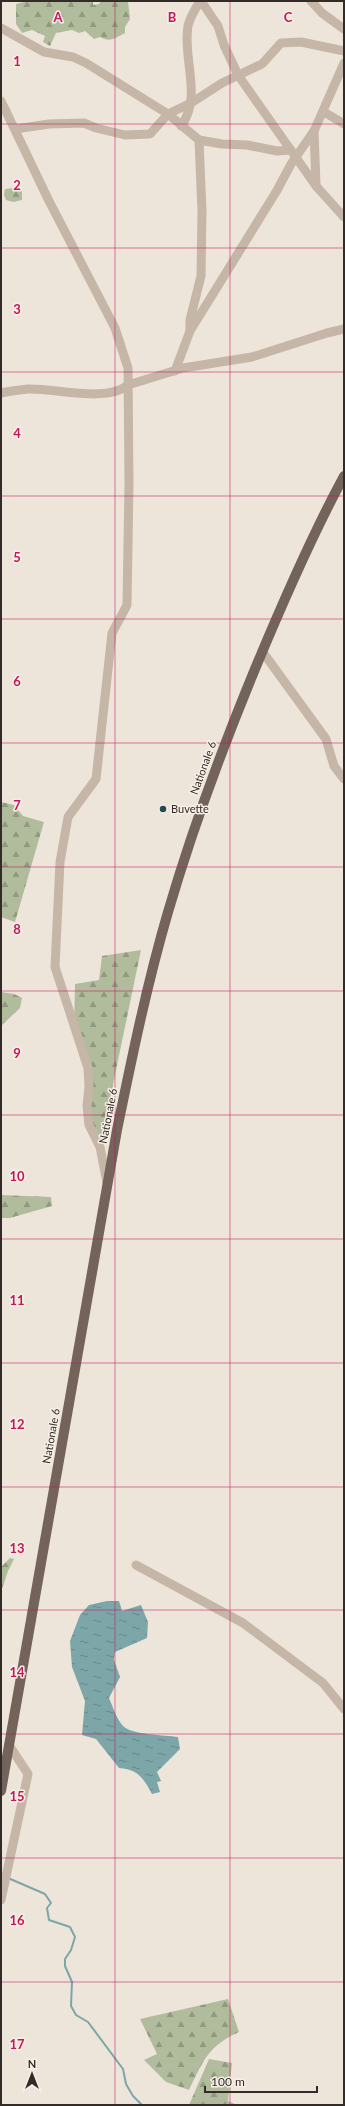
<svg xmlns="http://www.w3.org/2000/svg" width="345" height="2106" viewBox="0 0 345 2106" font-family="Lato,sans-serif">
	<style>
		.forest { fill: url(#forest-firs) }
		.water { fill: url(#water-ripples) }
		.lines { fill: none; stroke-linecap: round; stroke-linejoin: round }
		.stream { stroke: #7ca6a8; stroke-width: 2 }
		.minor { stroke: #c5b6a8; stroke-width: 9 }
		.major { stroke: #73635a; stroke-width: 10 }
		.grid { fill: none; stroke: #c2185b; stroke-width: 1; stroke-opacity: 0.55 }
		.poi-dot { fill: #214c4f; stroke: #f7efe6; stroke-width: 1.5 }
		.labels { text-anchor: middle; stroke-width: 3; stroke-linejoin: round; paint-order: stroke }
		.street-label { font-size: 11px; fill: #332b27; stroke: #f7efe6 }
		.poi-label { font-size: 11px; fill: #332b27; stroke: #f7efe6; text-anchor: start }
		.grid-label { font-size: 13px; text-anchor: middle; font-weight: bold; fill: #c2185b; stroke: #f7efe6; stroke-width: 3; stroke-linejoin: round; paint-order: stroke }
	</style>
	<defs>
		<pattern id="forest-firs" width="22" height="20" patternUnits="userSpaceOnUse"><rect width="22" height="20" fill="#b1bc9c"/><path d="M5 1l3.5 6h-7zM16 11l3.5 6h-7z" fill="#91997f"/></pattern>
		<pattern id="water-ripples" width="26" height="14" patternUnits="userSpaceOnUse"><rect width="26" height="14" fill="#7ca6a8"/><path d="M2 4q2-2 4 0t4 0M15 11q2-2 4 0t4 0" fill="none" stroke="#668789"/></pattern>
	</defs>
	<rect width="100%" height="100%" fill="#eee5da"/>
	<!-- forest -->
	<g class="forest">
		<path d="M 28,1 L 93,1 L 93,5 L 99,4 L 101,1 L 128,1 L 130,19 L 125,27 L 125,33 C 115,38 110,43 100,37 L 94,39 L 85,31 L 79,33 L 72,30 L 56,33 L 50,46 L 43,42 L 45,36 L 32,30 L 22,33 L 16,24 L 16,4 Z"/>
		<polygon points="14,188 22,191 22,200 13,202 6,200 4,195 5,189"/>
		<polygon points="1,802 14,805 23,816 44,822 15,922 1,917"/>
		<polygon points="141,950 100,1147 89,1125 89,1087 74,1026 75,984 99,980 102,956"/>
		<polygon points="1,992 14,994 22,998 20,1008 1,1026"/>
		<polygon points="1,1195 51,1197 52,1206 10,1218 1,1218"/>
		<polygon points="10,1558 14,1559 8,1571 1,1592 1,1567"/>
		<path d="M 228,1999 L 239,2032 C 207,2047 204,2060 189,2090 L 166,2082 L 144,2060 L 157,2054 L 140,2019 Z"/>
		<polygon points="209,2059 232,2063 228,2101 237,2105 189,2105"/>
	</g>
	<!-- water -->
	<path class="water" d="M 107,1601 L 119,1601 L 122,1611 L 141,1605 L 148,1622 L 147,1638 L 115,1652 L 114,1660 L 120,1677 L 109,1698 C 113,1707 116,1718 123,1726 C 132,1735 165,1735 178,1737 L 180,1749 L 157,1772 L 161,1781 L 157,1782 L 160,1792 L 152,1794 C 144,1779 138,1769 119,1768 L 96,1739 L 82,1735 L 85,1701 L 72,1667 L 70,1641 L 80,1615 L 89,1605 Z"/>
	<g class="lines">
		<!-- stream -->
		<polyline class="stream" points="8,1878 45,1894 51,1903 47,1908 49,1920 70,1927 75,1937 71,1950 65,1959 65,1966 72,1982 71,2006 76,2015 88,2022 123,2069 126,2084 133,2096 142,2105"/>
		<!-- minor -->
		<g class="minor">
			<polyline points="201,1 218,26 224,45 238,75 316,186 344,217"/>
			<polyline points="311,1 322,13 344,29"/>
			<polyline points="1,28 44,52 73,57 86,63 168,114 199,140 222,144 247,145 277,151 291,150"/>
			<polyline points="1,101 49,201 115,328 128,368 129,484 127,605 112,633 96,779 68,817 60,862 55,967 88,1068 89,1087 87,1106 89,1125 100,1147 107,1183"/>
			<polyline points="324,112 344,124"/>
			<path d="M 181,126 C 203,97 182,57 188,26 C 190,17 195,9 200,1"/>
			<polyline points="15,129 49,124 84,123 96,128 125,135 150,134 168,114 191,103 222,83 262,64 281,43 301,42 344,51"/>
			<polyline points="314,131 316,185"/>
			<polyline points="190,330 190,320 201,276 202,211 199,140"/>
			<polyline points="175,371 190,331 276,192 291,164 314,131 344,63"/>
			<path d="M 1,393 C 10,391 19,390 28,389 C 56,388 106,403 128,385 L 183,368 L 252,357 L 327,333 L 344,329"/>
			<polyline points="262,651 326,739 334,766 344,779"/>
			<polyline points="136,1565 243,1623 323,1683 344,1709"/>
			<polyline points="1,1900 28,1774 9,1745"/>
		</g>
		<!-- major -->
		<path class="major" d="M 1,1791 L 117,1130 C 132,1057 147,984 168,912 C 192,830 222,749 255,669 C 282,604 310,539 344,476"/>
	</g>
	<!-- grid -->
	<path class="grid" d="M 115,1 L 115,2105M 230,1 L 230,2105M 1,124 L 344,124M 1,248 L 344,248M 1,372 L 344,372M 1,496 L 344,496M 1,619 L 344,619M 1,743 L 344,743M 1,867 L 344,867M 1,991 L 344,991M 1,1115 L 344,1115M 1,1239 L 344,1239M 1,1363 L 344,1363M 1,1487 L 344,1487M 1,1610 L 344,1610M 1,1734 L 344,1734M 1,1858 L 344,1858M 1,1982 L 344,1982"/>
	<!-- markers -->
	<circle class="poi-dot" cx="163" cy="809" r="4"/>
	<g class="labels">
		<!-- street labels -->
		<g class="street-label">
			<text transform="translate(203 768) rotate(-70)" y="4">Nationale 6</text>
			<text transform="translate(108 1116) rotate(-79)" y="4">Nationale 6</text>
			<text transform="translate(51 1436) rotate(-80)" y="4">Nationale 6</text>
		</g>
		<!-- poi labels -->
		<g class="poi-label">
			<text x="171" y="813">Buvette</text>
		</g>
	</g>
	<g class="grid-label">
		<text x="58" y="22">A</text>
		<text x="172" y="22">B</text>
		<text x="288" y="22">C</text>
		<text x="17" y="66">1</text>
		<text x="17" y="190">2</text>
		<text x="17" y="314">3</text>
		<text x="17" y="438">4</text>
		<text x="17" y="562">5</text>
		<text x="17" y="686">6</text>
		<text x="17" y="810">7</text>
		<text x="17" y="934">8</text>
		<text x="17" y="1058">9</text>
		<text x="17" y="1181">10</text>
		<text x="17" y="1305">11</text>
		<text x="17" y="1429">12</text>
		<text x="17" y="1553">13</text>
		<text x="17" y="1677">14</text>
		<text x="17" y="1801">15</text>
		<text x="17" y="1925">16</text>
		<text x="17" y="2049">17</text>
	</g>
	<!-- border -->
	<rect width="345" height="2106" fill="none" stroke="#332b27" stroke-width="4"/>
	<!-- north arrow -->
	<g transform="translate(32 2074)" stroke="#f7efe6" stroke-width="3" paint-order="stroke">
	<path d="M0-3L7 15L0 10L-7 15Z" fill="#332b27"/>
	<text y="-6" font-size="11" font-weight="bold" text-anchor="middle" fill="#332b27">N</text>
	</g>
	<!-- scale -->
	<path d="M205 2086v6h112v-6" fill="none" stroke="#332b27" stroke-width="2"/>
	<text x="211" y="2086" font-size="12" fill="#332b27" stroke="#f7efe6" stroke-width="3" paint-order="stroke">100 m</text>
</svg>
